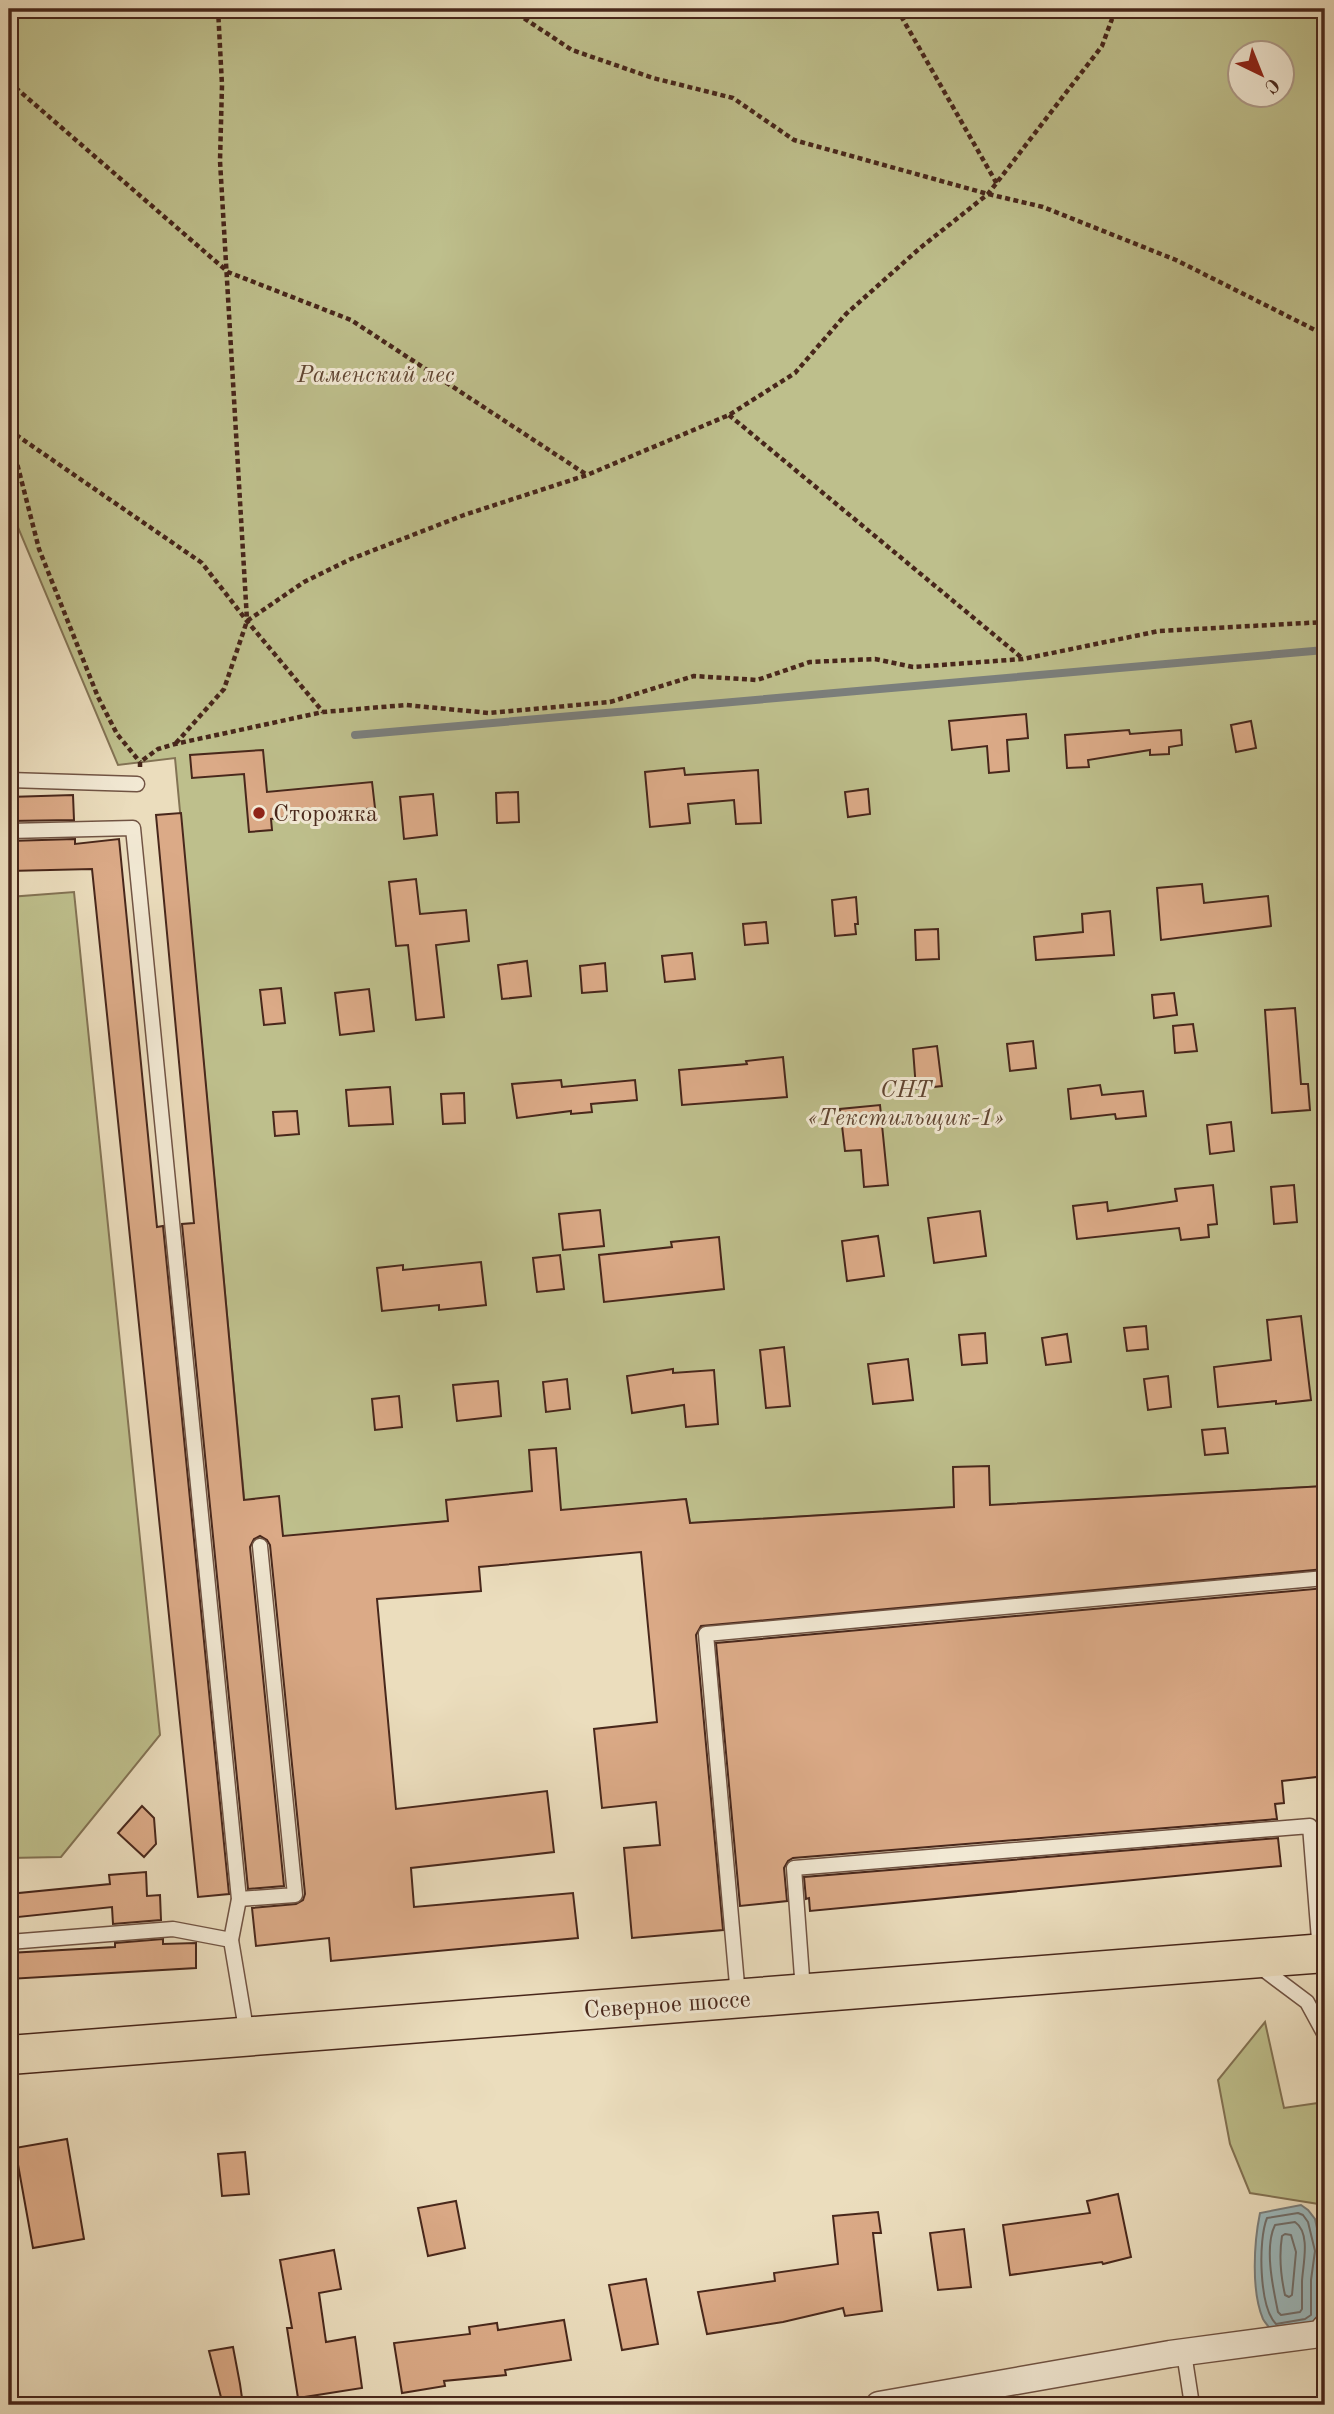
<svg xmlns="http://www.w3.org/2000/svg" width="1334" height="2414" viewBox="0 0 1334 2414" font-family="'Old Standard TT',serif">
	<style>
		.green { fill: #bebf8c; stroke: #837354; stroke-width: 2; fill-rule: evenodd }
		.water { fill: #9db9bc; stroke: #7b7f7c; stroke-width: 2 }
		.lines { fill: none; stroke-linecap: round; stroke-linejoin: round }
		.shore { stroke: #72706c; stroke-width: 2 }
		.stream { stroke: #7b7f7c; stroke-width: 8 }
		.building { fill: #dbaa87; stroke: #48271b; stroke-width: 2 }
		.lane-casing { stroke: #715444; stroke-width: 17 }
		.street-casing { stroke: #715444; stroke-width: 29 }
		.primary-casing { stroke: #48271b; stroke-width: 41 }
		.path { stroke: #48271b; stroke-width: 4.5; stroke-dasharray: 5 3.5; stroke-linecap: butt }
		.lane { stroke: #f2e9d4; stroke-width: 14 }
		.street { stroke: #f2e9d4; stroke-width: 26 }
		.primary { stroke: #ebddbd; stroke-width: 38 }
		.poi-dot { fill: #8f2418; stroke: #f2e9d4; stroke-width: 2.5 }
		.labels { text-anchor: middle; stroke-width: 6; stroke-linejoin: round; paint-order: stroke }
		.park-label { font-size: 24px; font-style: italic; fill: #604532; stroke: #f2e9d4 }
		.poi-label { font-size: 24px; fill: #48271b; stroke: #f2e9d4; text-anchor: start }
		.street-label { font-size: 24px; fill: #48271b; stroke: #f2e9d4 }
	</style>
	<rect width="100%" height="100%" fill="#ebddbd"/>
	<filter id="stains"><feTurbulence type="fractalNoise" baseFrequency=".00286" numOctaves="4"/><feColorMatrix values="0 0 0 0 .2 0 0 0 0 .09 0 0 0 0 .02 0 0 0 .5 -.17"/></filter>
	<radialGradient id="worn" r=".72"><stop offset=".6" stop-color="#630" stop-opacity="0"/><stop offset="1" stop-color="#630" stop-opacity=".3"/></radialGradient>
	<!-- green -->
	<g class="green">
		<path d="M 9,9 L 1325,9 L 1325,1486 L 690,1523 L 686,1499 L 248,1540 L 175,758 L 118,765 L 9,506 ZM 1240,52 L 1282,52 L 1282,94 L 1240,94 Z"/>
		<polygon points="74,892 160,1735 61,1857 9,1858 9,897"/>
		<polygon points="1265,2022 1284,2108 1325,2102 1325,2205 1250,2193 1230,2144 1218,2080"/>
	</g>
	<!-- water -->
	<path class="water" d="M 1301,2205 L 1308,2210 L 1315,2219 L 1322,2251 L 1318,2281 L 1318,2320 L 1308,2326 L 1273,2332 C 1270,2328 1265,2323 1263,2319 C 1251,2291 1254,2242 1260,2213 Z"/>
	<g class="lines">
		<!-- shore -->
		<g class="shore">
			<path d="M 1298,2213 L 1303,2215 L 1308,2222 L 1315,2251 L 1311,2280 L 1311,2315 L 1305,2319 L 1276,2324 C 1259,2307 1258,2240 1267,2218 Z"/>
			<path d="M 1295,2222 C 1311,2233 1303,2264 1302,2281 C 1302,2290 1302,2300 1302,2309 L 1300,2312 L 1281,2315 L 1278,2312 C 1273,2288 1264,2247 1275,2225 Z"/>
			<path d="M 1285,2234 L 1291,2235 L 1296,2252 L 1292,2295 L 1289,2297 L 1285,2295 C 1281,2277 1279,2255 1282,2236 Z"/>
		</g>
		<!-- stream -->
		<polyline class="stream" points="355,735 1325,650"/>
	</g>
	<!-- building -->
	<g class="building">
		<polygon points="1026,714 1028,738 1007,740 1009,771 989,773 987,746 952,750 949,721"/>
		<polygon points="1251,721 1256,748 1236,752 1231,725"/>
		<polygon points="1129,730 1130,734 1181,730 1182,745 1169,747 1169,754 1150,755 1150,750 1088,760 1089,767 1067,768 1065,735"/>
		<polygon points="263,750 267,792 372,782 375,808 271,819 272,830 249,832 244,774 192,778 190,755"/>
		<polygon points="684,768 685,775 758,770 761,823 736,824 734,800 688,804 690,823 650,827 645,772"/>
		<polygon points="868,789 870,814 848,817 845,792"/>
		<polygon points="518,792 519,822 497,823 496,793"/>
		<polygon points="433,794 437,835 404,839 400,797"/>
		<polygon points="73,795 74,820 9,821 9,797"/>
		<polygon points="181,813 244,1500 279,1496 283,1536 448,1521 446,1500 532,1491 529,1450 556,1448 561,1510 686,1499 690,1523 954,1507 953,1467 989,1466 990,1505 1325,1486 1325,1569 701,1626 696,1635 723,1930 632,1938 624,1848 660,1845 656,1802 602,1808 594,1729 657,1722 641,1552 479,1567 481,1591 377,1599 396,1809 547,1791 554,1852 411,1868 414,1907 573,1893 578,1938 331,1961 329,1938 256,1946 252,1908 296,1904 303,1900 305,1894 270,1545 267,1540 260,1536 254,1539 250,1547 284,1886 248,1889 182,1224 194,1223 156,815"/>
		<polygon points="75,839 75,844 119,839 157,1227 163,1226 229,1894 198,1897 92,869 9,871 9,841"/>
		<polygon points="416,879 420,914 466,910 469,941 436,945 444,1017 416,1020 408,945 396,946 389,882"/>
		<polygon points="1202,884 1204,903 1268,896 1271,926 1161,940 1157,888"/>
		<polygon points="856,897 858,924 855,924 856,934 835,936 832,900"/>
		<polygon points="1110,911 1114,955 1036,960 1034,937 1083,932 1082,914"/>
		<polygon points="766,922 768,943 745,945 743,924"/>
		<polygon points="938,929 939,959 916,960 915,930"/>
		<polygon points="692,953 695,979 665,982 662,956"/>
		<polygon points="527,961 531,996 502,999 498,965"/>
		<polygon points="605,963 607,991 582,993 580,966"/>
		<polygon points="281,988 285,1023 264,1025 260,990"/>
		<polygon points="369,989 374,1031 340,1035 335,993"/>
		<polygon points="1174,993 1177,1015 1154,1018 1152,995"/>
		<polygon points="1295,1008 1301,1084 1308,1084 1310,1110 1272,1113 1265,1010"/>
		<polygon points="1193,1024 1197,1051 1175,1053 1173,1026"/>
		<polygon points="1033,1041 1036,1068 1010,1071 1007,1044"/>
		<polygon points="937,1046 942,1086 916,1089 913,1049"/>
		<polygon points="783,1057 787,1097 682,1105 679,1070 747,1064 746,1061"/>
		<polygon points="561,1080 562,1087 635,1080 637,1100 591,1104 592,1112 571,1114 571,1111 517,1118 512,1084"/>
		<polygon points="1100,1085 1102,1095 1143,1091 1146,1116 1116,1119 1115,1114 1071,1119 1068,1089"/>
		<polygon points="390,1087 393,1124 349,1126 346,1090"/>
		<polygon points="464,1093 465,1123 443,1124 441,1094"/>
		<polygon points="880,1105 888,1185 864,1187 861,1150 845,1151 840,1109"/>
		<polygon points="297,1111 299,1134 275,1136 273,1112"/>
		<polygon points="1231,1122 1234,1151 1210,1154 1207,1125"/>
		<polygon points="1213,1185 1217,1224 1208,1225 1209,1237 1181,1240 1179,1228 1077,1239 1073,1206 1107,1202 1108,1211 1177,1201 1175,1189"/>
		<polygon points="1294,1185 1297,1222 1274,1224 1271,1187"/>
		<polygon points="600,1210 604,1246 563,1250 559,1214"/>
		<polygon points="980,1211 986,1256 934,1263 928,1218"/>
		<polygon points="878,1236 884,1276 847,1281 842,1241"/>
		<polygon points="719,1237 724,1289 604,1302 599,1255 672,1247 671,1242"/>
		<polygon points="560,1255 564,1289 537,1292 533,1258"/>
		<polygon points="481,1262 486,1305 439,1310 439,1305 382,1311 377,1268 403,1265 403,1270"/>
		<polygon points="1301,1316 1311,1400 1276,1404 1276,1401 1218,1407 1214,1367 1271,1360 1267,1320"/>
		<polygon points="1146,1326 1148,1349 1127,1351 1124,1328"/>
		<polygon points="985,1333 987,1363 962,1365 959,1335"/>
		<polygon points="1067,1334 1071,1362 1046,1365 1042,1338"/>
		<polygon points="784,1347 790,1406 766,1408 760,1350"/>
		<polygon points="908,1359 913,1400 873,1404 868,1364"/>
		<polygon points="673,1369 673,1373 714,1370 718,1424 686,1427 684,1405 632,1413 627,1376"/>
		<polygon points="1168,1376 1171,1407 1148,1410 1144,1379"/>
		<polygon points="567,1379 570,1409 546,1412 543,1382"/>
		<polygon points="498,1381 501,1416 457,1421 453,1385"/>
		<polygon points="399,1396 402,1427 375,1430 372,1399"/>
		<polygon points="1225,1428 1228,1453 1205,1455 1202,1430"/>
		<polygon points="1325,1588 1325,1776 1282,1781 1284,1803 1275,1804 1277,1819 793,1858 788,1861 784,1868 787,1901 740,1906 716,1643"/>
		<polygon points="142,1806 154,1818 156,1844 144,1857 118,1833"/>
		<polygon points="1278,1838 1281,1866 810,1911 809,1898 806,1899 804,1877"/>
		<polygon points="146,1872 147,1896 160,1895 161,1920 113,1924 112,1907 9,1918 9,1894 110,1884 109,1875"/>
		<polygon points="163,1939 163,1944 196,1943 196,1968 9,1979 9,1953 115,1947 115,1943"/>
		<polygon points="67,2139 84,2239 33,2248 15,2148"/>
		<polygon points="245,2152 249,2194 222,2196 218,2154"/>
		<polygon points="1118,2194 1131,2257 1103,2264 1102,2262 1010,2275 1003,2225 1090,2213 1087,2201"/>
		<polygon points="456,2201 465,2248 428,2256 418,2208"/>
		<polygon points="878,2212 881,2233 873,2233 882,2311 845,2316 843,2308 783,2322 707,2334 698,2292 775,2281 774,2273 838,2264 833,2216"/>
		<polygon points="964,2229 971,2287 938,2290 930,2233"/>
		<polygon points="334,2250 341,2289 319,2293 326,2342 355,2337 362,2388 298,2398 287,2328 292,2328 280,2260"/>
		<polygon points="646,2279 658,2344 622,2350 609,2285"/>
		<polygon points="564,2320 571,2360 505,2370 506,2375 444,2381 445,2386 402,2393 394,2343 470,2334 469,2327 497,2323 498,2330"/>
		<polygon points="233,2347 240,2384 243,2405 223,2405 209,2351"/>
	</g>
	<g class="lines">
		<!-- lane casing -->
		<g class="lane-casing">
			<g id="lane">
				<polyline points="9,780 137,784"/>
				<polyline points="9,831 133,828 239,1899 231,1940 247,2035"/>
				<polyline points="239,1899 295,1895 260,1546"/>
				<polyline points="9,1942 173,1929 231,1940"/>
				<polyline points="1259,1966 1307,2002 1325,2035"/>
				<polyline points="803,1991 794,1868 1310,1826 1320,1952"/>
				<polyline points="738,1996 706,1634 1325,1578"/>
				<polyline points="1184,2353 1192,2405"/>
			</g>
		</g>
		<!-- street casing -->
		<g class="street-casing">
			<polyline id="street" points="879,2405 1170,2354 1320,2334 1325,2328"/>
		</g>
		<!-- primary casing -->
		<g class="primary-casing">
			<polyline id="primary" points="9,2055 1325,1953"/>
		</g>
		<!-- path -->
		<g class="path">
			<polyline points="218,9 222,85 220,161 247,620"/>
			<polyline points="510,9 572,50 653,78 733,98 794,140 988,194 1043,207 1176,260 1325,335"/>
			<polyline points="897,9 997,184"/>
			<polyline points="9,82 228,272 351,320 587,475"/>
			<polyline points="729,415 1022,658"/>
			<polyline points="9,430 202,563 247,621 323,712"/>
			<polyline points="9,432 39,549 98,697 117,734 140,762"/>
			<polyline points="176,743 224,689 247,621 304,582 351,559 464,515 587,475 729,415 795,373 846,314 920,248 988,194 1102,46 1112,19 1122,9"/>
			<polyline points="140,767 140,762 158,749 175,744 323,712 406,705 489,713 610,702 694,676 757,680 810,662 875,659 913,667 1023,659 1159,631 1325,622"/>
		</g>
		<!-- lane -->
		<use href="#lane" class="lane"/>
		<!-- street -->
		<use href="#street" class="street"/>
		<!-- primary -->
		<use href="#primary" class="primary"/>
	</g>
	<!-- markers -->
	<circle class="poi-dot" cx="259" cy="813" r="7"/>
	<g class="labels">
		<!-- park labels -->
		<g class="park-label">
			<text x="376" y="382">Раменский лес</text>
			<text x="906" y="1097">СНТ<tspan x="906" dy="28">«Текстильщик-1»</tspan></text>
		</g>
		<!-- poi labels -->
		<g class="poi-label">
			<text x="273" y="821">Сторожка</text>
		</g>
		<!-- street labels -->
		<g class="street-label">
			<text transform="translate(667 2004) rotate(-4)" y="8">Северное шоссе</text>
		</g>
	</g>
	<!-- margin -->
	<rect width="1334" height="2414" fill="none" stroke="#ebddbd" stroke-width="35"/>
	<rect x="10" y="10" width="1313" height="2393" fill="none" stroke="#48271b" stroke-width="3.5"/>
	<rect x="18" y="18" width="1299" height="2379" fill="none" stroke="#48271b" stroke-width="2"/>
	<!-- north arrow -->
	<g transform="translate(1261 74) rotate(137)"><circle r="33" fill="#f2e9d4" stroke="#ae9b8a" stroke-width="2"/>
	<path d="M0-5L12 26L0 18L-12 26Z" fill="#8f2418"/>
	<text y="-10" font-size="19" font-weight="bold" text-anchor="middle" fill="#48271b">С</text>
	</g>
	<rect width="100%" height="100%" filter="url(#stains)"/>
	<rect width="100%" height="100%" fill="url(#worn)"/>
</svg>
